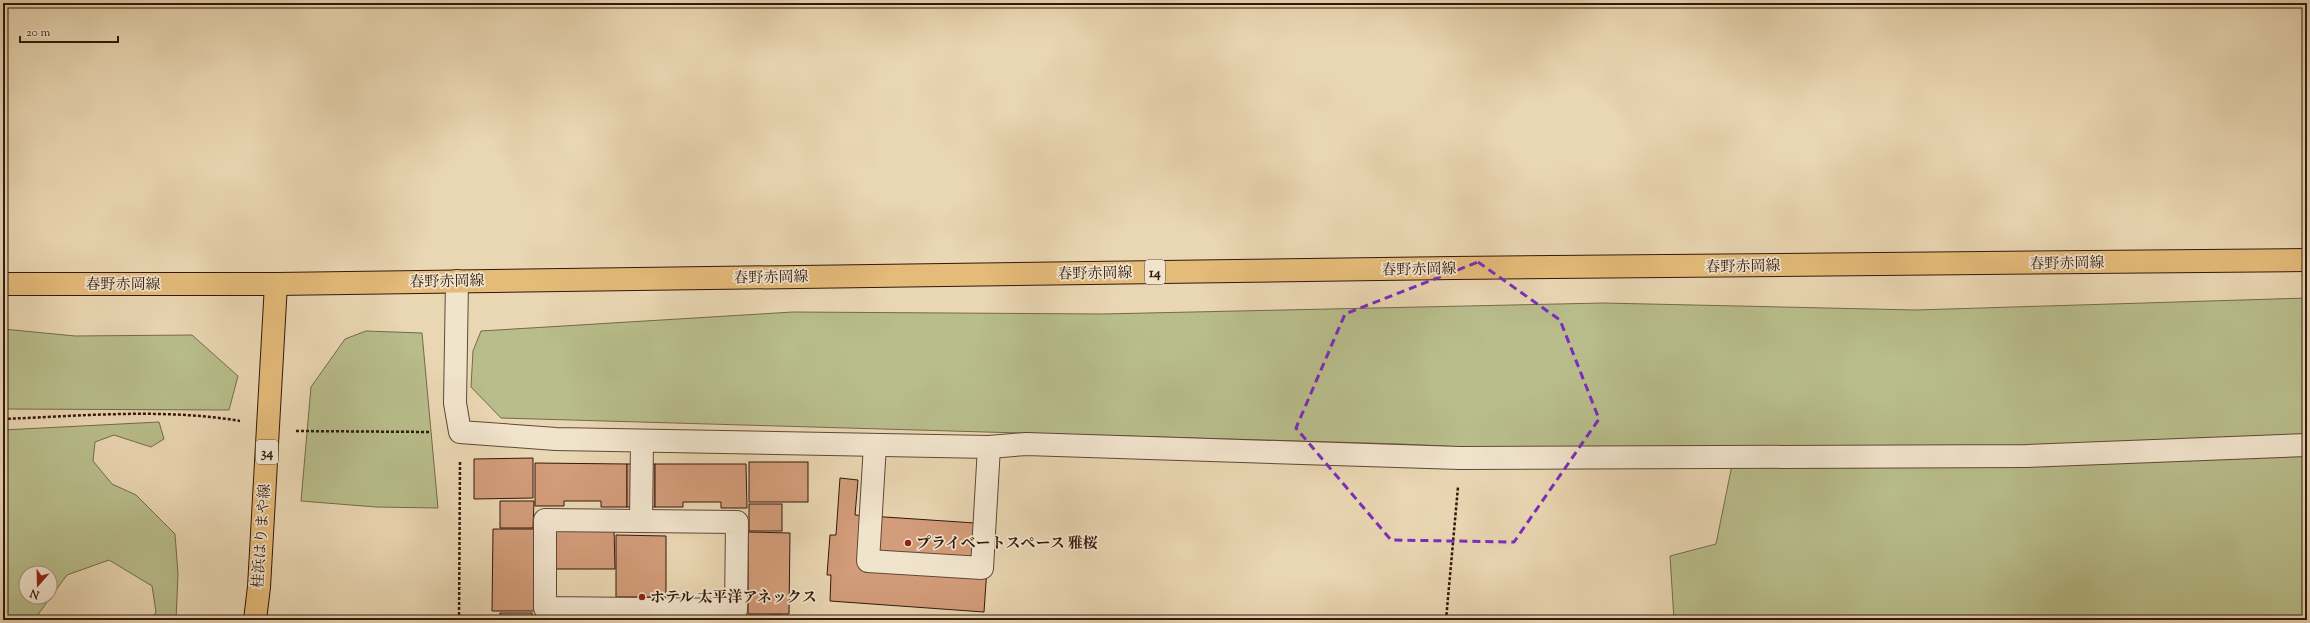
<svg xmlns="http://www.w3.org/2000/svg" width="2310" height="623" viewBox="0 0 2310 623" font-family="'Sorts Mill Goudy','Noto Serif JP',serif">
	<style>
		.green { fill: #b8bd8b; stroke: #756a4b; fill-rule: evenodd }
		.building { fill: #d39c7a; stroke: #32180b }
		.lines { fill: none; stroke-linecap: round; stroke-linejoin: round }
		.minor-casing { stroke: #604835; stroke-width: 24 }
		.major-casing { stroke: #32180b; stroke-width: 24 }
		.path { stroke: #32180b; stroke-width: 2.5; stroke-dasharray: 3 2; stroke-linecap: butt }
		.minor { stroke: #f1e4cd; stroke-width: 22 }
		.major { stroke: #e4bb79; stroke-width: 22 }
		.marked { fill: none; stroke: #7b2cbf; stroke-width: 3; stroke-dasharray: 8 5; stroke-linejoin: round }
		.poi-dot { fill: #8f2418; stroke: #f1e4cd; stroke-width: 1.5 }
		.labels { text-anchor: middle; stroke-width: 3.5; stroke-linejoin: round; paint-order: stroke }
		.shield { fill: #f1e4cd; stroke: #6b5545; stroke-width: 1 }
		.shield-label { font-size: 14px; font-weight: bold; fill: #32180b }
		.street-label { font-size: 15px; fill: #32180b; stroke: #f1e4cd }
		.poi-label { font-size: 15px; font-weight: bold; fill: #32180b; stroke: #f1e4cd; text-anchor: start }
	</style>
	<rect width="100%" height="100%" fill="#e9d6b2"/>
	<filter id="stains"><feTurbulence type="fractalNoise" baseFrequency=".005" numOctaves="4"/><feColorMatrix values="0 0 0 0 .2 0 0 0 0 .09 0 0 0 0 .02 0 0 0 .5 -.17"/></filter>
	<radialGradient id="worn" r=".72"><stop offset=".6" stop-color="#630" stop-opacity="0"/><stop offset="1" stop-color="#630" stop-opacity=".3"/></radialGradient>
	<!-- green -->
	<g class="green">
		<polygon points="2307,298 2307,620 1674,620 1670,556 1716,544 1733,460 1401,444 501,418 471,387 473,351 481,331 793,312 1102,314 1603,303 1916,310"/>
		<polygon points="3,329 75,336 192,335 238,376 229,410 3,409"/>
		<polygon points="366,331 422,333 438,508 376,507 301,501 311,387 345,339"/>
		<path d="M 159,422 L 164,439 L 151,447 L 114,435 L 95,442 L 93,461 L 112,484 L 136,495 L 175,534 L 178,574 L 176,620 L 152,620 L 156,612 L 152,586 L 109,560 L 67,575 L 34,620 L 3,620 L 3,430 ZM 26,573 L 50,573 L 50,597 L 26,597 Z"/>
	</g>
	<!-- building -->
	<g class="building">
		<polygon points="533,458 533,498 474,499 474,459"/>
		<rect x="749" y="462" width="59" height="40"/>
		<polygon points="535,463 627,464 627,507 601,507 601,501 564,501 564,506 535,506"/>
		<rect x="627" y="464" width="28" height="43"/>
		<polygon points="655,464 746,464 747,508 721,508 721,502 683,502 683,507 655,507"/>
		<polygon points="840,478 858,480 855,515 990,524 984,612 830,601 831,575 827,575 830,535 836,535"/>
		<polygon points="500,501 534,501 533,528 500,528"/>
		<rect x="749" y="504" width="33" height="27"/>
		<polygon points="493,529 534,529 534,611 492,611"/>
		<polygon points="555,529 614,529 615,569 556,569"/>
		<polygon points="748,532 790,533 789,614 748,614"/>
		<polygon points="616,535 666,536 666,597 616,597"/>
		<rect x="500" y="613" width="32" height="7"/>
		<polygon points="781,615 781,620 748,620 748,616"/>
		<rect x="536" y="619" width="91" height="1"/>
	</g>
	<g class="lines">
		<!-- minor casing -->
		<g class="minor-casing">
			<g id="minor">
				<polyline points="457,281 455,403 460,432 556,439 989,447 1026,444 1460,458 2027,456 2307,445"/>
				<polyline points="875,445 868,561 982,568 989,447"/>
				<polygon points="545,520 737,522 736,610 545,608"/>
				<polyline points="641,521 642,441"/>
			</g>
		</g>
		<!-- major casing -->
		<g class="major-casing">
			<g id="major">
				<polyline points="3,284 276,284 1453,268 2307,260"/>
				<polyline points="255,620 259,587 276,284"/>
			</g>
		</g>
		<!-- path -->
		<g class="path">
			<path d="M 3,419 C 80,416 164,408 240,421"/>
			<polyline points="296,431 431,432"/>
			<polyline points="459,620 460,460"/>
			<polyline points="1446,620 1458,487"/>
		</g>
		<!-- minor -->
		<use href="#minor" class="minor"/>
		<!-- major -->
		<use href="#major" class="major"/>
	</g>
	<!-- marked area -->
	<path class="marked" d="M 1478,262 L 1560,320 L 1599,419 L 1514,542 L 1391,540 L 1296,428 L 1345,314 Z"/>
	<!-- markers -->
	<g class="poi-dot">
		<circle cx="908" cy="543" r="4"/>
		<circle cx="642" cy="597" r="4"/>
	</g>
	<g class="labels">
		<!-- shield labels -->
		<g class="shield">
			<rect x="1145" y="260" width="20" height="24" rx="3"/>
			<rect x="256" y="440" width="22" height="24" rx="3"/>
		</g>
		<g class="shield-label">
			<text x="1155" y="277">14</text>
			<text x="267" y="457">34</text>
		</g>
		<!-- street labels -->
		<g class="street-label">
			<text transform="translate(2067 263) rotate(-1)" y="5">春野赤岡線</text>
			<text transform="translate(1743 266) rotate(-1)" y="5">春野赤岡線</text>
			<text transform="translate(1419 269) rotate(-1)" y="5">春野赤岡線</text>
			<text transform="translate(1095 273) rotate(-1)" y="5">春野赤岡線</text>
			<text transform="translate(771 277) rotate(-1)" y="5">春野赤岡線</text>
			<text transform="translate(447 281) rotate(-1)" y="5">春野赤岡線</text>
			<text x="123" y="289">春野赤岡線</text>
			<text transform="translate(261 536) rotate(-86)" y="5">桂浜はりまや線</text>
		</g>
		<!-- poi labels -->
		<g class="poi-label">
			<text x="916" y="548">プライベートスペース 雅桜</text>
			<text x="650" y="602">ホテル 太平洋アネックス</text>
		</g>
	</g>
	<!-- margin -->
	<rect width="2310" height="623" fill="none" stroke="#e9d6b2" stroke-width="16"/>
	<rect x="4" y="4" width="2302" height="615" fill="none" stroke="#32180b" stroke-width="2"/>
	<rect x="8" y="8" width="2294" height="607" fill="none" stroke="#32180b"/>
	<!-- north arrow -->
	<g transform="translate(38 585) rotate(200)"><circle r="19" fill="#f1e4cd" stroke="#a5927f"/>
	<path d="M0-3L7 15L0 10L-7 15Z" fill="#8f2418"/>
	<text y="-6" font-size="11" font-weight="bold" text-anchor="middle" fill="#32180b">N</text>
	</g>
	<!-- scale -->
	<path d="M20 36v6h98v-6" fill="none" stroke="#32180b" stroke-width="2"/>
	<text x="26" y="36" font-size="12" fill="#32180b" stroke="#f1e4cd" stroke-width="3" paint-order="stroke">20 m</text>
	<rect width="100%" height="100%" filter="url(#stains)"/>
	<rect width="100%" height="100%" fill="url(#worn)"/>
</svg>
